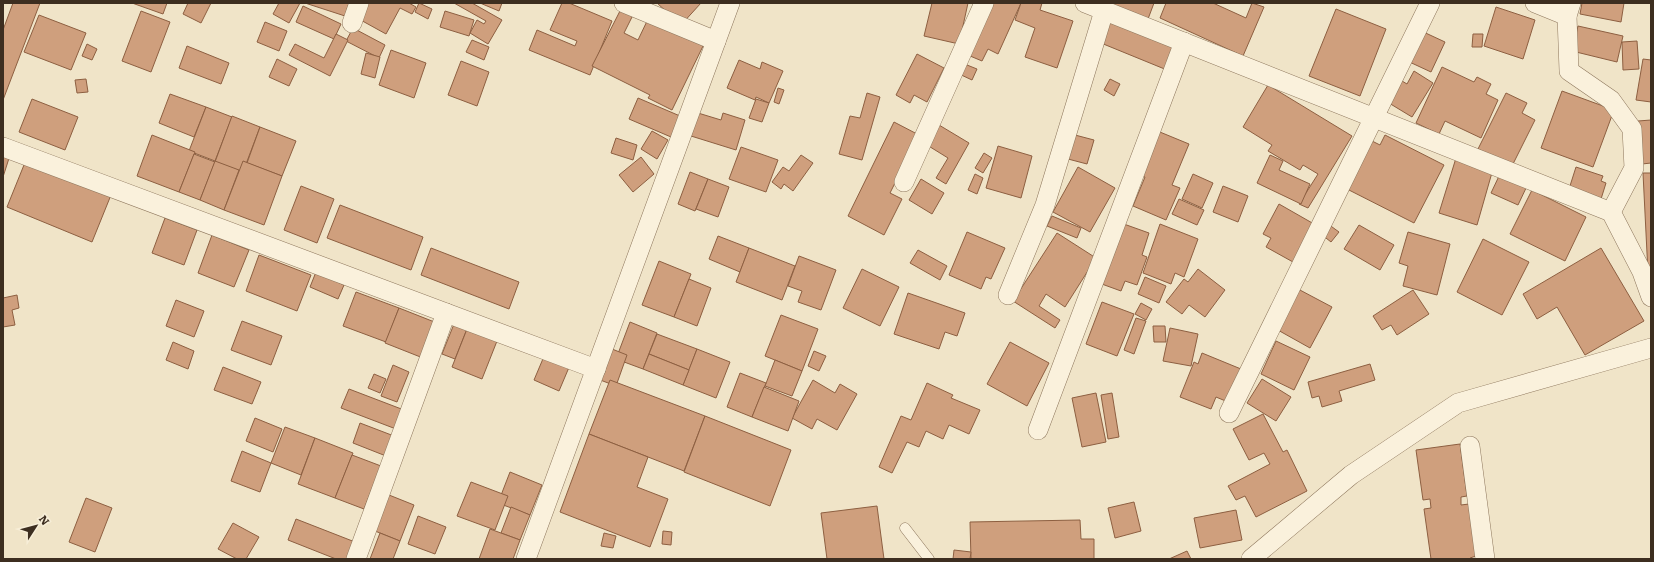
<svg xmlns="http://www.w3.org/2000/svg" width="1654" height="562" viewBox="0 0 1654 562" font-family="Literata,serif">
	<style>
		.building { fill: #cf9f7d; stroke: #8d5f41 }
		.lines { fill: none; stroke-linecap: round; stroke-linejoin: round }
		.service-casing { stroke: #8d765c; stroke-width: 11 }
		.minor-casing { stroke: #8d765c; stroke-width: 20 }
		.service { stroke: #faf1dc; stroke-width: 10 }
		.minor { stroke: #faf1dc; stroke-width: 19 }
	</style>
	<rect width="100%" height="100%" fill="#f0e4c8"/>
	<!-- building -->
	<g class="building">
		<polygon points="13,3 40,3 3,100 3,30"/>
		<polygon points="132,3 167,3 163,14"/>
		<polygon points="188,3 211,3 201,23 183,14"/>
		<polygon points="279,3 300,3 289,23 273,14"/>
		<polygon points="305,3 349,3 345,16"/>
		<polygon points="365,3 409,3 416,7 412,14 400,8 386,34 357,18"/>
		<polygon points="419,3 432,9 428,19 415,12"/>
		<polygon points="454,3 472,3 502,20 488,44 470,33 477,20 484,24 486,21"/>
		<polygon points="480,3 502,3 499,11"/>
		<polygon points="562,3 569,3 612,21 590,75 529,50 537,30 575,46 577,41 550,30"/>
		<polygon points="657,3 701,3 681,25"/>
		<polygon points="932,3 968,3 959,44 924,36"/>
		<polygon points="987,3 1021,3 998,54 988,49 982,61 963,53"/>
		<polygon points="1021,3 1042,3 1040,10 1073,21 1057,68 1025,57 1035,28 1015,20"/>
		<polygon points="1115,3 1154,3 1148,19 1114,6"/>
		<polygon points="1166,3 1213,3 1246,18 1252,3 1264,7 1243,56 1160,18"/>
		<polygon points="1582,3 1624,3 1621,22 1580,14"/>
		<polygon points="303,6 341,24 334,39 296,22"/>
		<polygon points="622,7 634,13 624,33 638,40 649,17 704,44 672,110 648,98 650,95 592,66"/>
		<polygon points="1496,7 1535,20 1523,59 1484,46"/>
		<polygon points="1336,9 1386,29 1360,96 1309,76"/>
		<polygon points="141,11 170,22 151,72 122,61"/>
		<polygon points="445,11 474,20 469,36 440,27"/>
		<polygon points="39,15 86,33 71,70 24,52"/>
		<polygon points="1105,16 1177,45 1167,70 1096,41"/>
		<polygon points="265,22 287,31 279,51 257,42"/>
		<polygon points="1578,26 1623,36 1617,62 1572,51"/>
		<polygon points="353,28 385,45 379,58 346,41"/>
		<polygon points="1417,29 1445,42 1431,72 1403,59"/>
		<polygon points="336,34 348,40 330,76 289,55 295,44 324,58"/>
		<polygon points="1473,34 1483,34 1482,47 1472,47"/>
		<polygon points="472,40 489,47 484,60 466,52"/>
		<polygon points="1637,41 1639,69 1623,70 1622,42"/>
		<polygon points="87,44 97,49 92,60 82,56"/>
		<polygon points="187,46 229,63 221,84 179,68"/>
		<polygon points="391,50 426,63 414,98 379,85"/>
		<polygon points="366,53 380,57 375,78 361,74"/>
		<polygon points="917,54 944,68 927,102 914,95 910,103 896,95"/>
		<polygon points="277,59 297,69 289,86 269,77"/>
		<polygon points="1643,59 1651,60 1651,102 1636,100"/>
		<polygon points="739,60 760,69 762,62 783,71 769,103 756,97 755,100 727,88"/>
		<polygon points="461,61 489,72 477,106 448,95"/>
		<polygon points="962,63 977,69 972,80 957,73"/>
		<polygon points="1442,67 1474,82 1477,77 1491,84 1486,94 1498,100 1481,138 1445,121 1439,134 1416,123"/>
		<polygon points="1414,71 1433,83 1412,117 1379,97 1392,75 1407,84"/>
		<polygon points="86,79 88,92 77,93 75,80"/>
		<polygon points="1110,79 1120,84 1114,96 1104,90"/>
		<polygon points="1268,85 1352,136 1308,208 1299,204 1318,174 1303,165 1300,170 1268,151 1272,145 1243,127"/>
		<polygon points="778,88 784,90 779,104 774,102"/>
		<polygon points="1562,91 1614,110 1593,167 1541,148"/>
		<polygon points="867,93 880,97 862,160 839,154 850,116 860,118"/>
		<polygon points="1506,93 1527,103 1522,113 1535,120 1512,166 1478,149"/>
		<polygon points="170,94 206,107 194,137 159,123"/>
		<polygon points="638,98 680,116 671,137 629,119"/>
		<polygon points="32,99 78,117 65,150 19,132"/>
		<polygon points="756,99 769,103 762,122 749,118"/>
		<polygon points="206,107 232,117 215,161 189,151"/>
		<polygon points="698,113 721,120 723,113 745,120 736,150 691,136"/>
		<polygon points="232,116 260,127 243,172 215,162"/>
		<polygon points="1651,120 1651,163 1642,164 1638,121"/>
		<polygon points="894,122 919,135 890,193 902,199 884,235 848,216"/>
		<polygon points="939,125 969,143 946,184 936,178 948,158 927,145"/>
		<polygon points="260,127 296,141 282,176 247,163"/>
		<polygon points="1155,130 1189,144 1172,185 1180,188 1166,220 1133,206 1145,177 1137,174"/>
		<polygon points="652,131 668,140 657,159 641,149"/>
		<polygon points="152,135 195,152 179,192 137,176"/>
		<polygon points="1075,135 1094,140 1087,164 1068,159"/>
		<polygon points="1385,135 1444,165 1414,223 1345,188 1370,140 1380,145"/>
		<polygon points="616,138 637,145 633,160 611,153"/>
		<polygon points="998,146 1032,156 1021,198 986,188"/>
		<polygon points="741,147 778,160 766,192 729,179"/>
		<polygon points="3,150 11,152 3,177"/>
		<polygon points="984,153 992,158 983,173 975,168"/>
		<polygon points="194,154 215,162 200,200 179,192"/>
		<polygon points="801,155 813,163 793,191 784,184 781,189 772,182 783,167 789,171"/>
		<polygon points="1270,155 1283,161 1279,170 1310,184 1301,204 1257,183"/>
		<polygon points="641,157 654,174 633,192 619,175"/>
		<polygon points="1456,158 1493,169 1477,225 1439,213"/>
		<polygon points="26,160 111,195 92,242 7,207"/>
		<polygon points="215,161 239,170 224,210 200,200"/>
		<polygon points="243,161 282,176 264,225 224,210"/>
		<polygon points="1078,167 1115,188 1090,232 1053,212"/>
		<polygon points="1576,167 1603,176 1601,181 1606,183 1601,199 1569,189"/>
		<polygon points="690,172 708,179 695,211 678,204"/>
		<polygon points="1643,173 1651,173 1651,273 1648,273"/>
		<polygon points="975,174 983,178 977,194 968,190"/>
		<polygon points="1193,174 1213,183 1202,208 1182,199"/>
		<polygon points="1500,174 1527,186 1518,205 1491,193"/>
		<polygon points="708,179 729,187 718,217 696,209"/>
		<polygon points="921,179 944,193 932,214 909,200"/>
		<polygon points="301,186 334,199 317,243 284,230"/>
		<polygon points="1223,186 1248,196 1238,222 1213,212"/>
		<polygon points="1532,190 1586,217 1565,261 1510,234"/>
		<polygon points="1179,199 1204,210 1197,225 1172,214"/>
		<polygon points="1279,204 1314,224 1293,262 1266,247 1271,238 1263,234"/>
		<polygon points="340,205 423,237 411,270 327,238"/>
		<polygon points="1052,216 1081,228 1077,238 1047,226"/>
		<polygon points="165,218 197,230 184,265 152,253"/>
		<polygon points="1121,223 1149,233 1142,255 1147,257 1137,285 1125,281 1121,291 1099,283"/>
		<polygon points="1160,224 1198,239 1184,277 1175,273 1171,284 1143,273"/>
		<polygon points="1328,224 1339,232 1331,242 1321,234"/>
		<polygon points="1359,225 1394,245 1380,270 1344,249"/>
		<polygon points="967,232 1005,248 991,279 986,277 981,289 949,275"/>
		<polygon points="1408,232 1450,244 1437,295 1403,286 1408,266 1399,263"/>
		<polygon points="1057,233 1096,258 1065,307 1046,294 1039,306 1060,320 1055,328 1013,301"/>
		<polygon points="212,235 249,250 234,287 198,273"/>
		<polygon points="718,236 749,248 740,272 709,259"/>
		<polygon points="1483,239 1529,262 1502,315 1457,292"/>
		<polygon points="431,248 519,282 509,309 421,275"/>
		<polygon points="749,248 795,266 782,300 736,282"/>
		<polygon points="1601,248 1644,321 1585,355 1557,307 1537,319 1523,294"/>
		<polygon points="918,250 947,266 940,280 910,263"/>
		<polygon points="259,255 311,275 297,311 246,291"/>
		<polygon points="799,256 836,270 821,310 798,302 802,291 788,286"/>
		<polygon points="659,261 691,274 674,317 642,305"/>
		<polygon points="862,269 899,287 880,326 843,308"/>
		<polygon points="1198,269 1225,290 1205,317 1189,305 1182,314 1166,302 1184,279 1188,282"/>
		<polygon points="316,272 344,285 338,299 310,287"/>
		<polygon points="1145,277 1166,286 1159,303 1138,294"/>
		<polygon points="689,279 711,288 697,326 674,317"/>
		<polygon points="1298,289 1332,307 1310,348 1276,329"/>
		<polygon points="1413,290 1429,314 1397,335 1391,325 1382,330 1373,316"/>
		<polygon points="356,292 399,308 386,342 343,326"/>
		<polygon points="908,293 965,313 957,336 945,332 939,349 894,334"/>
		<polygon points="17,295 19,308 12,310 15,325 3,327 3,298"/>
		<polygon points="176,300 204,311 194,337 166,326"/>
		<polygon points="1102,302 1134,314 1117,356 1086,344"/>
		<polygon points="1141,303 1152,309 1146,320 1135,314"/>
		<polygon points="399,308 437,323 423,358 385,343"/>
		<polygon points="781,315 818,329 802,371 765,356"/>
		<polygon points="1136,318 1146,321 1134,354 1124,350"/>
		<polygon points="242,321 282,336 271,365 231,350"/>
		<polygon points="630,322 657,333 643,369 616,359"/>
		<polygon points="454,324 467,329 455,359 442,354"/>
		<polygon points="1153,326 1165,326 1166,342 1154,342"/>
		<polygon points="1170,328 1198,334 1191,366 1163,361"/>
		<polygon points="467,329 497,341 482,379 452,367"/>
		<polygon points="657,334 697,349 689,370 649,354"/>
		<polygon points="1276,341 1310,357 1294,390 1261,374"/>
		<polygon points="173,342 194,351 188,369 166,360"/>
		<polygon points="1010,342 1049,363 1027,406 987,384"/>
		<polygon points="607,347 627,355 616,386 595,378"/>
		<polygon points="697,349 730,362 716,398 683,385"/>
		<polygon points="814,351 826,356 819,371 808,366"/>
		<polygon points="1202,353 1241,369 1228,402 1216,397 1211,409 1180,397 1194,362 1198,364"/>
		<polygon points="545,354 570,365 559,391 534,380"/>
		<polygon points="649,354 689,370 683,385 643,369"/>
		<polygon points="775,360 802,371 792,396 765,386"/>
		<polygon points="1370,364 1375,380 1339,391 1342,401 1322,407 1319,396 1312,398 1308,382"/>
		<polygon points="393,365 409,372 397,402 381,396"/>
		<polygon points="223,367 261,382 252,404 214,390"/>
		<polygon points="740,373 766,383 752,417 727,407"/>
		<polygon points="374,374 386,379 380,393 368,388"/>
		<polygon points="1262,379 1291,397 1276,421 1247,403"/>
		<polygon points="610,380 705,416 684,471 589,434"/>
		<polygon points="813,380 835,393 840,384 857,394 837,430 817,419 812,429 792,418"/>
		<polygon points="927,383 953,395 951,398 980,410 969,434 949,425 943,439 926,431 919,447 907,442 892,473 879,467 901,416 911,420"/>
		<polygon points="764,387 799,401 788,431 752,417"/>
		<polygon points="349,389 404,410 396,429 341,408"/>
		<polygon points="1096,393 1106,442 1082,447 1072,398"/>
		<polygon points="1112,393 1119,437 1108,439 1101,395"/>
		<polygon points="1263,414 1283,452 1287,450 1307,491 1256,517 1245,496 1236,500 1228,486 1270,464 1264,453 1249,460 1233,429"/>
		<polygon points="705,416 791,450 770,506 684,472"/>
		<polygon points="255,418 282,429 273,452 246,441"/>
		<polygon points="360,423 394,436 386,456 353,443"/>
		<polygon points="285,427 315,438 301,475 271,463"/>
		<polygon points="589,434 648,457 637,487 668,499 650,547 560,512"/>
		<polygon points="315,438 353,453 335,498 298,484"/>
		<polygon points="1460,444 1467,496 1461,497 1461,505 1469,504 1476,556 1470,558 1470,559 1431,559 1424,509 1431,508 1430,499 1423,500 1416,450"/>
		<polygon points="242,451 271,463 260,492 231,481"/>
		<polygon points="352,455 381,466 364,509 335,498"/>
		<polygon points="510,472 542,485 530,515 498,503"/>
		<polygon points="471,482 508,496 495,530 457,516"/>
		<polygon points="389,495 414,505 400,541 375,531"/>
		<polygon points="86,498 112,508 95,552 69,542"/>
		<polygon points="1134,502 1141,531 1115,538 1108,508"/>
		<polygon points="877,506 884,559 827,559 821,513"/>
		<polygon points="511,507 530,515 520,540 501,533"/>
		<polygon points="1236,510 1242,540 1200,548 1194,518"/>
		<polygon points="418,516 446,527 435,554 408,544"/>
		<polygon points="296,519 355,542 348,559 336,559 288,540"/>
		<polygon points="1080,520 1081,539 1094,539 1094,559 971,559 970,522"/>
		<polygon points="233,523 259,537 246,559 237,559 218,549"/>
		<polygon points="490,529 520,540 513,559 479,559"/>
		<polygon points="663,531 672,532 671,545 662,544"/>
		<polygon points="380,533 400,541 393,559 370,559"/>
		<polygon points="604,533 616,536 613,548 601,546"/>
		<polygon points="954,550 971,552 970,559 953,559"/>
		<polygon points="1187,551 1191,559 1169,559"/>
	</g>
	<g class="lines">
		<!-- service casing -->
		<g class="service-casing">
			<polyline id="service" points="905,528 929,559"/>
		</g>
		<!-- minor casing -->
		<g class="minor-casing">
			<g id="minor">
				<polyline points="624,3 716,41"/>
				<polyline points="1085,3 1611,212 1642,272 1651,297"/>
				<polyline points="1535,3 1567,16"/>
				<polyline points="1571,3 1567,16 1569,71 1611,100 1632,129 1634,168 1611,212"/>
				<polyline points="352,23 359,3"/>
				<polyline points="3,147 596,369"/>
				<polyline points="904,182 984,3"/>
				<polyline points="1008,295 1045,205 1104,11"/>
				<polyline points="1229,413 1430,3"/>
				<polyline points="1038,430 1184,42"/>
				<polyline points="1470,446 1485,559"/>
				<polyline points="356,559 446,313"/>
				<polyline points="526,559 730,3"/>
				<polyline points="1251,559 1351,475 1458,403 1651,348"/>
			</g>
		</g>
		<!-- service -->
		<use href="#service" class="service"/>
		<!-- minor -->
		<use href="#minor" class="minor"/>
	</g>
	<!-- border -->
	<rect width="1654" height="562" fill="none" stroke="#3d2e20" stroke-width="8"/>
	<!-- north arrow -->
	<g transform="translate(36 526) rotate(54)" stroke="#f7eed8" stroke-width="3" paint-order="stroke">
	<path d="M0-3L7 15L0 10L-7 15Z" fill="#3d2e20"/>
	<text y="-6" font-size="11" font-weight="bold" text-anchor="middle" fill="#3d2e20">N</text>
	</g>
</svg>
